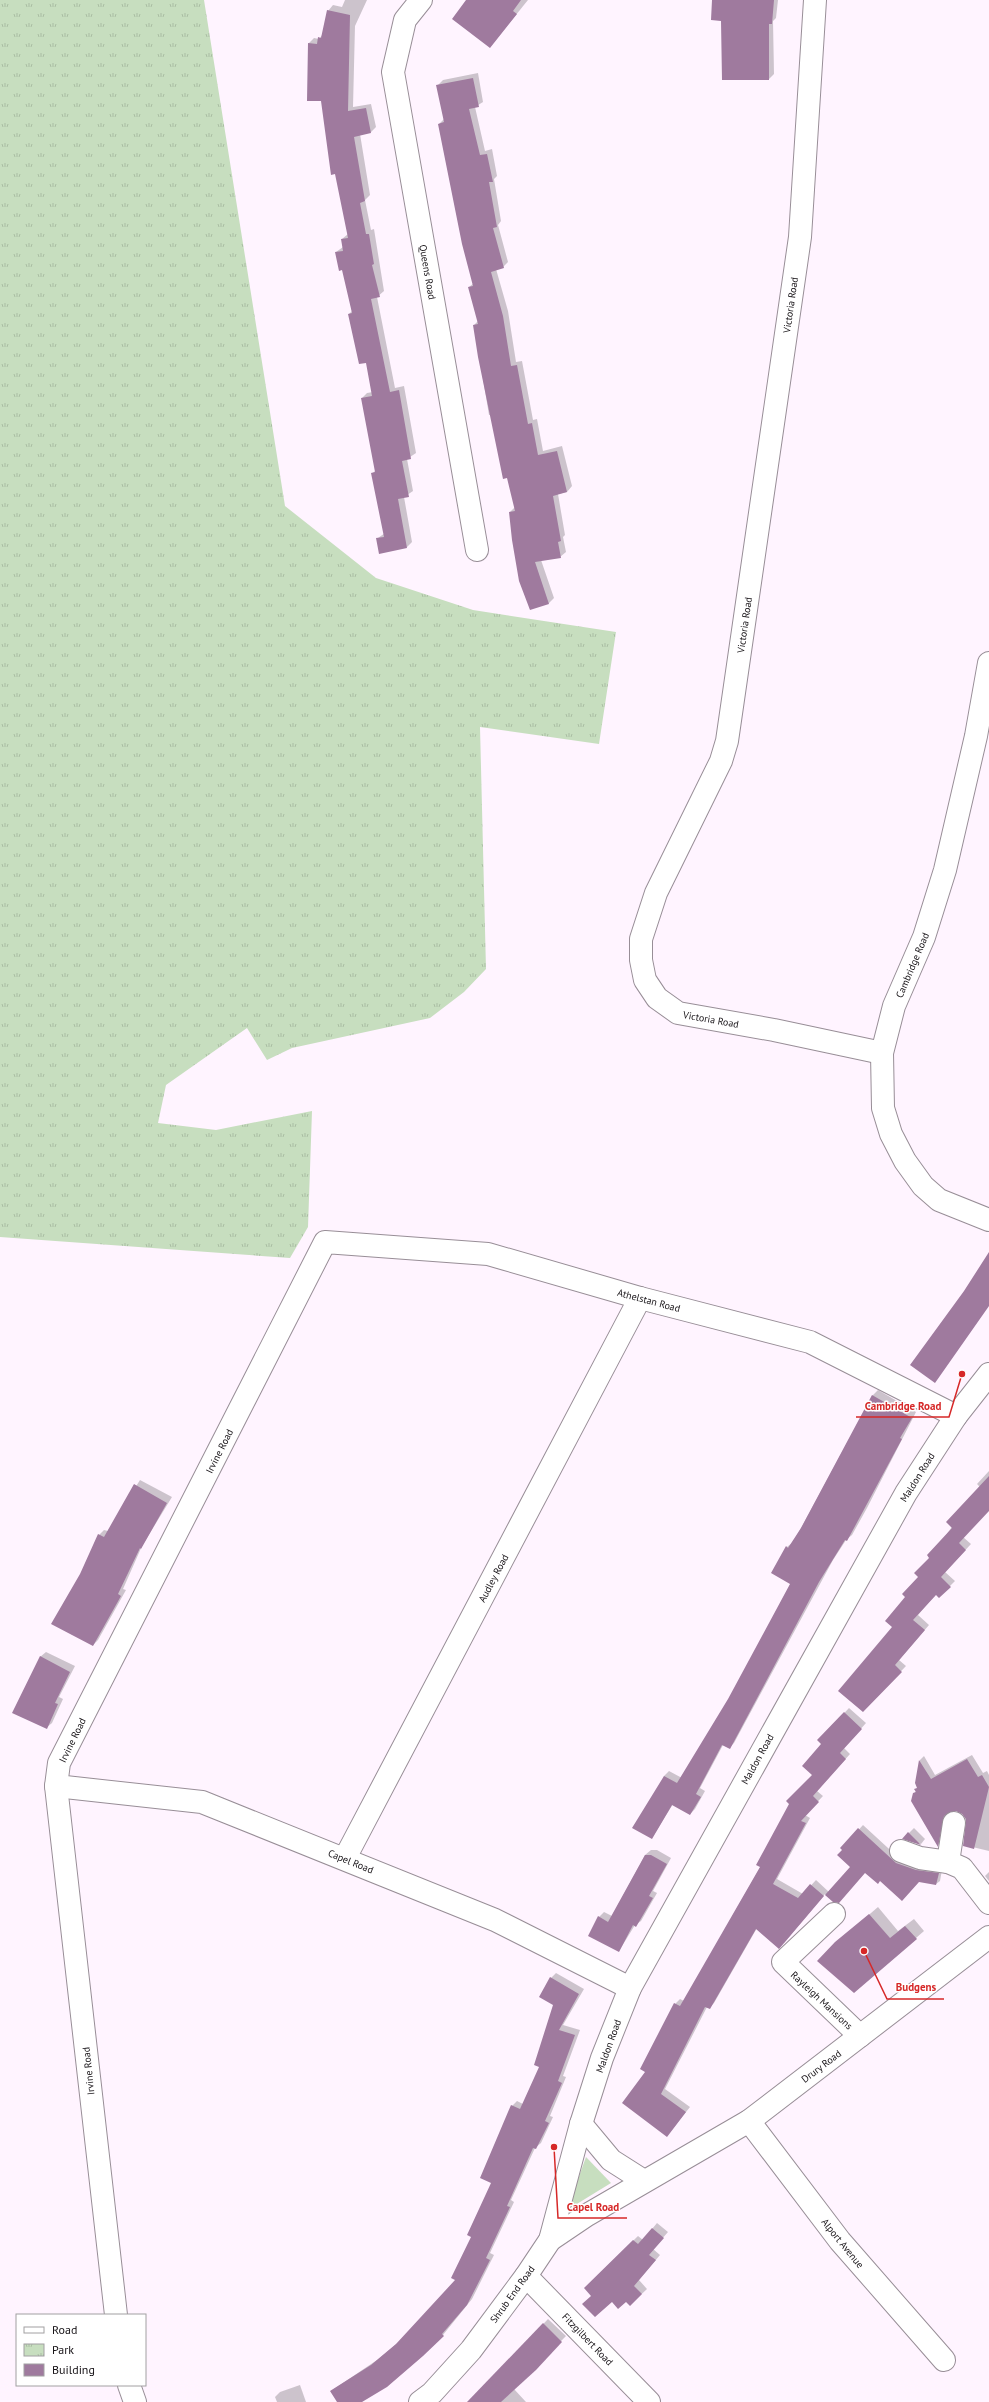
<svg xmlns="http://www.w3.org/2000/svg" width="989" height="2402" viewBox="0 0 989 2402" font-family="'PT Sans',sans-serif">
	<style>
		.grass { fill: #c7debf }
		.park { fill: url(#park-tufts) }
		.shadow { fill: #0003 }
		.building { fill: #9f7a9e }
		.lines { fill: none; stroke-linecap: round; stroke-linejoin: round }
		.minor-casing { stroke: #988e97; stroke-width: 24 }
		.major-casing { stroke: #988e97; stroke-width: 24 }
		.minor { stroke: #fff; stroke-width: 22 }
		.major { stroke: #fff; stroke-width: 22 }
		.labels { text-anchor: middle; stroke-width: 3; stroke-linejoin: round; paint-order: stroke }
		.street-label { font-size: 10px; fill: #161216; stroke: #fff }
		.leader { fill: none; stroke: #d62828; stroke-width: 1.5 }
		.callout-dot { fill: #d62828; stroke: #fff; stroke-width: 1.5 }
		.callout-label { font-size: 11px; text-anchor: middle; font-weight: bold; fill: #d62828; stroke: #fff; stroke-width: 3; stroke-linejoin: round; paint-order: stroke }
	</style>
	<defs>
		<pattern id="park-tufts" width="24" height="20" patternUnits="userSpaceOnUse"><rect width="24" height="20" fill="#c7debf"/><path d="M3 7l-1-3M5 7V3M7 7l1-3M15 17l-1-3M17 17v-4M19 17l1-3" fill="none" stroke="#aabda3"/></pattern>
	</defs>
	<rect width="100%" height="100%" fill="#fff4ff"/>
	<!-- grass -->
	<polygon class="grass" points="586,2157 611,2183 567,2210"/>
	<!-- park -->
	<polygon class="park" points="0,0 204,0 285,506 376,578 473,610 616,632 599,744 480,727 486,969 464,992 430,1018 292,1048 267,1060 247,1028 166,1085 158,1123 216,1130 312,1111 308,1227 290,1258 0,1237"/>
	<!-- shadow -->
	<g class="shadow">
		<polygon points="345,0 367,0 355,26 353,107 371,104 376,127 371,132 360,134 370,195 365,200 371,230 374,229 384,291 377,297 395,388 404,386 416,453 407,459 413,491 404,497 412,542 407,547 380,552 378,538 385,533 372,474 376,470 362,398 367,393 373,392 367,362 349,314 352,311 343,269 336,252 343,247 342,239 348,234 336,173 332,174 322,100 309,43 314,38 319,39 323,34 328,11 333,5 342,7"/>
		<polygon points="467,0 528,0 490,47"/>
		<polygon points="713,0 778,0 776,18 773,21 774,74 769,79 722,20"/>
		<polygon points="478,73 483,102 475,107 485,151 492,149 497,176 494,179 501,221 498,225 508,262 503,267 496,269 508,311 516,362 522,361 533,420 537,419 543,451 562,446 572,486 567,492 558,494 565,535 563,537 566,552 560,557 541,560 554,598 549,603 530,609 510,512 515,507 492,415 489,415 474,325 479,320 469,287 474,283 439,124 444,119 437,86 443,80"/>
		<polygon points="878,1390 916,1412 867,1508 852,1535 846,1540 833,1560 734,1743 729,1748 723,1745 700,1788 705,1791 695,1809 690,1814 673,1804 652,1838 664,1776 669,1771 682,1778 729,1700 791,1583 787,1547 793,1542 801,1528 873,1395"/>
		<polygon points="989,1471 989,1510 963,1537 971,1544 945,1572 955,1581 939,1597 936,1594 918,1615 929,1625 899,1660 906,1666 863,1711 907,1597 930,1558 980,1487 977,1484"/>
		<polygon points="140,1480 172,1497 142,1546 123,1589 126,1590 98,1640 93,1645 81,1575 99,1535 104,1530 108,1531"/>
		<polygon points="46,1652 75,1666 59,1697 63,1699 52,1723 46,1728 40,1657"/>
		<polygon points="849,1708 866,1723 844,1748 850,1754 817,1791 823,1796 805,1815 810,1818 777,1879 803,1894 816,1880 829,1892 851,1867 842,1848 863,1825 900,1859 942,1870 940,1881 936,1884 919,1880 880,1880 865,1872 833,1901 825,1894 784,1943 757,1928 714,2003 709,2008 707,2007 665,2089 690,2107 667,2136 647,2071 675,2004 680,1999 684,2001 813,1775 823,1744 819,1740"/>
		<polygon points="972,1755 983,1773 987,1771 989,1775 989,1851 964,1845 967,1824 962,1812 950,1810 942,1841 938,1845 914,1794 918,1787 916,1783 920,1760 924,1756 935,1775"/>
		<polygon points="914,1828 925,1839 921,1844 904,1838"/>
		<polygon points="651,1850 657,1850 671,1858 653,1891 657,1893 641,1921 635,1925 619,1951 599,1917 604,1912 612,1916 645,1855"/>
		<polygon points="989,1872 989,1881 985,1876"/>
		<polygon points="878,1907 898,1931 914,1919 924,1931 916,1938 836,1943"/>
		<polygon points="556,1973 584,1989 563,2025 580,2030 563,2076 566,2077 550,2116 553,2117 541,2143 535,2148 511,2200 514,2202 490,2253 494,2255 472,2299 443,2335 361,2402 338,2402 331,2391 377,2360 400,2341 456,2280 492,2183 512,2106 517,2101 523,2104 540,2067 554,2005 551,1978"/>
		<polygon points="657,2223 668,2232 653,2249 660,2255 639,2280 647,2289 630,2305 626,2300 612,2301 592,2295 585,2288 638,2236 643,2240"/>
		<polygon points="548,2319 566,2336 514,2389 526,2402 469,2402"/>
		<polygon points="300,2385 306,2402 277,2402 275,2397 280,2392"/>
	</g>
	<!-- building -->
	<g class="building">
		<polygon points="466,0 521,0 513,11 517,14 490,48 452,19"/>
		<polygon points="712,0 774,0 772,24 769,24 769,80 722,80 721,21 711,20"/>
		<polygon points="327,10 350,15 348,111 366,108 371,133 354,137 365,201 360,203 366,234 369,234 374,264 372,265 380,297 371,299 390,392 399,390 411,459 402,461 409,497 398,499 407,548 379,554 376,538 384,537 371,473 375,472 361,398 372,396 366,363 359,364 348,314 352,313 342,270 339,271 335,252 343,251 341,239 348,238 335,174 331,175 321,101 307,101 308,43 317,44 318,37 321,38"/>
		<polygon points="473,78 479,107 469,109 480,155 487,154 493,182 489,182 497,227 493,228 504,268 491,272 503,316 511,366 517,365 528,424 532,423 538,455 557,451 567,492 553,496 561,541 558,542 561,558 535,562 549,604 530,610 519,581 512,540 509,512 515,511 507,478 503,479 478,357 473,325 478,324 468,287 473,286 462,244 438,124 444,122 436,85"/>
		<polygon points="989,1252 989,1306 935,1383 910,1365 964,1291"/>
		<polygon points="872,1395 912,1418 900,1438 902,1439 847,1541 845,1540 819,1582 730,1749 722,1745 696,1794 701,1797 690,1815 672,1805 652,1839 632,1828 664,1776 677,1783 728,1699 790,1584 771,1573 786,1546 788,1548 801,1528"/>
		<polygon points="989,1476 989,1511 959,1543 966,1550 941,1577 951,1587 939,1598 936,1595 913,1620 925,1630 895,1665 902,1672 863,1712 838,1691 892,1627 885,1621 905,1597 902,1594 918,1577 914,1573 929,1558 927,1555 952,1528 946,1522"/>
		<polygon points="134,1484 167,1503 141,1549 140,1548 118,1594 121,1596 93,1646 51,1624 80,1574 98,1534 104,1537"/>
		<polygon points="40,1656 70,1672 55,1703 58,1704 47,1729 12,1713"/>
		<polygon points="844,1712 862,1729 840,1753 846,1759 813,1796 819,1802 801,1821 806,1823 773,1884 798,1898 810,1884 824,1896 779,1949 756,1929 710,2009 705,2007 661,2094 686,2112 667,2137 622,2103 645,2072 640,2069 674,2003 680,2006 760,1867 756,1865 789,1804 786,1801 812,1775 802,1766 821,1744 817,1740"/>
		<polygon points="967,1759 978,1777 982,1775 989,1787 974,1849 963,1846 966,1819 962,1814 956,1811 944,1816 938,1847 911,1801 913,1793 916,1792 914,1789 917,1788 915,1783 919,1760 931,1779"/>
		<polygon points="858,1828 896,1863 916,1870 939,1873 936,1885 919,1882 902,1901 880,1881 878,1884 865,1873 839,1903 833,1902 825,1895 850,1867 837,1855 842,1850 840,1848"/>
		<polygon points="908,1832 921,1845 902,1839"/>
		<polygon points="645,1855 651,1855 667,1864 649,1896 653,1898 636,1927 633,1925 619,1952 588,1936 598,1916 608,1922"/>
		<polygon points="869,1914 890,1938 905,1926 917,1939 854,1993 817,1961 835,1942"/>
		<polygon points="550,1977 579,1994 559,2030 575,2035 558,2081 562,2083 545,2121 549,2123 536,2149 533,2148 507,2206 510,2207 486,2258 490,2260 467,2305 442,2334 444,2336 423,2356 387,2387 362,2402 337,2402 330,2391 371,2365 396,2344 455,2280 451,2278 471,2237 467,2235 491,2183 480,2178 511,2105 520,2109 539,2067 534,2065 553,2005 539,1997"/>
		<polygon points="652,2228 664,2238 649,2255 656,2260 634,2286 642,2294 630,2306 626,2302 618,2309 612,2302 595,2317 582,2304 591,2296 584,2288 633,2240 638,2244"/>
		<polygon points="543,2323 562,2342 536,2370 501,2402 467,2402"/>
	</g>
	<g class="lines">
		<!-- minor casing -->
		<g class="minor-casing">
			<g id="minor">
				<polyline points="421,0 405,20 393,72 477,550"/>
				<polyline points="815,0 800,237 727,741 721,761 656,893 641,939 641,960 645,980 657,998 678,1013 774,1030 882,1053"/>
				<polyline points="989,663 976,736 945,870 924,937 894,1006 882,1053 883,1108 891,1134 905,1161 923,1186 939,1200 989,1220"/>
				<polyline points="56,1786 202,1802 495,1920 630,1988"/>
				<polyline points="901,1851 920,1858 948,1862 962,1868 989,1903"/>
				<polyline points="345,1858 640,1298"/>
				<polyline points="948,1862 954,1823"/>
				<polyline points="834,1914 783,1962 860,2036"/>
				<polyline points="749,2121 840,2241 944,2360"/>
				<polyline points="526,2276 649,2402"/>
				<polyline points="116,2315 56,1786 59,1763 325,1242 488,1254 640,1298 810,1342 956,1416"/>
				<polyline points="129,2385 135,2402"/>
			</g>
		</g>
		<!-- major casing -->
		<g class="major-casing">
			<g id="major">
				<polyline points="581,2124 611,2160 644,2181"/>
				<polyline points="550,2240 587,2215 749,2121 989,1937"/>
				<polyline points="420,2402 432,2393 471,2350 526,2276 550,2240 581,2124 602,2058 630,1988 906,1493 956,1416 989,1374"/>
			</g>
		</g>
		<!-- minor -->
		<use href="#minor" class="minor"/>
		<!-- major -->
		<use href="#major" class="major"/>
	</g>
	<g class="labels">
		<!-- street labels -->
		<g class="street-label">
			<text transform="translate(428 272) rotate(80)" y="4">Queens Road</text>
			<text transform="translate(790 305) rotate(-82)" y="4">Victoria Road</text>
			<text transform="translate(744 625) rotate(-82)" y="4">Victoria Road</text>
			<text transform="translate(912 965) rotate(-67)" y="4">Cambridge Road</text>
			<text transform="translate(711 1019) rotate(10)" y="4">Victoria Road</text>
			<text transform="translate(649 1300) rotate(15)" y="4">Athelstan Road</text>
			<text transform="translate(219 1451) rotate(-63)" y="4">Irvine Road</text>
			<text transform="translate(917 1477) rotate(-58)" y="4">Maldon Road</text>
			<text transform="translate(493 1578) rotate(-62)" y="4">Audley Road</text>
			<text transform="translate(72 1740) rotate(-64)" y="4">Irvine Road</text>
			<text transform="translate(757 1759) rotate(-61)" y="4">Maldon Road</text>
			<text transform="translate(351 1861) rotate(22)" y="4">Capel Road</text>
			<text transform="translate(822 2000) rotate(43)" y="4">Rayleigh Mansions</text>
			<text transform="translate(608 2046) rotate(-70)" y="4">Maldon Road</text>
			<text transform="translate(821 2066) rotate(-37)" y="4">Drury Road</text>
			<text transform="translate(88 2071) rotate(-96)" y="4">Irvine Road</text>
			<text transform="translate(843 2243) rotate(51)" y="4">Alport Avenue</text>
			<text transform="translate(512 2294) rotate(-54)" y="4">Shrub End Road</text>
			<text transform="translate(588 2339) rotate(46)" y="4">Fitzgilbert Road</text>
		</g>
	</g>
	<!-- callouts -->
	<path class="leader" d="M962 1374L949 1417H856M864 1951L887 1999H944M554 2147L558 2218H627"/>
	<g class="callout-dot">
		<circle cx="962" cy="1374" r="4"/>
		<circle cx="864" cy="1951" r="4"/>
		<circle cx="554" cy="2147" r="4"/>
	</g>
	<g class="callout-label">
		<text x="903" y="1410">Cambridge Road</text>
		<text x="916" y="1991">Budgens</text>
		<text x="593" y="2211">Capel Road</text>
	</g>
	<!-- legend -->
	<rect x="16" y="2314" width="130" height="72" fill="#ffffff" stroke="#a2a0a2"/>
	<rect x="24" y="2327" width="20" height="6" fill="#ffffff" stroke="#a2a0a2"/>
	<text x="52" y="2334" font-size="12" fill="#161216">Road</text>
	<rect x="24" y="2344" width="20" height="12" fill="url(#park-tufts)" stroke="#a2a0a2"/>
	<text x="52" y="2354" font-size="12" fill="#161216">Park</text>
	<rect x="24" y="2364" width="20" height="12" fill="#9f7a9e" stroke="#a2a0a2"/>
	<text x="52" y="2374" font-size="12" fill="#161216">Building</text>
</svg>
